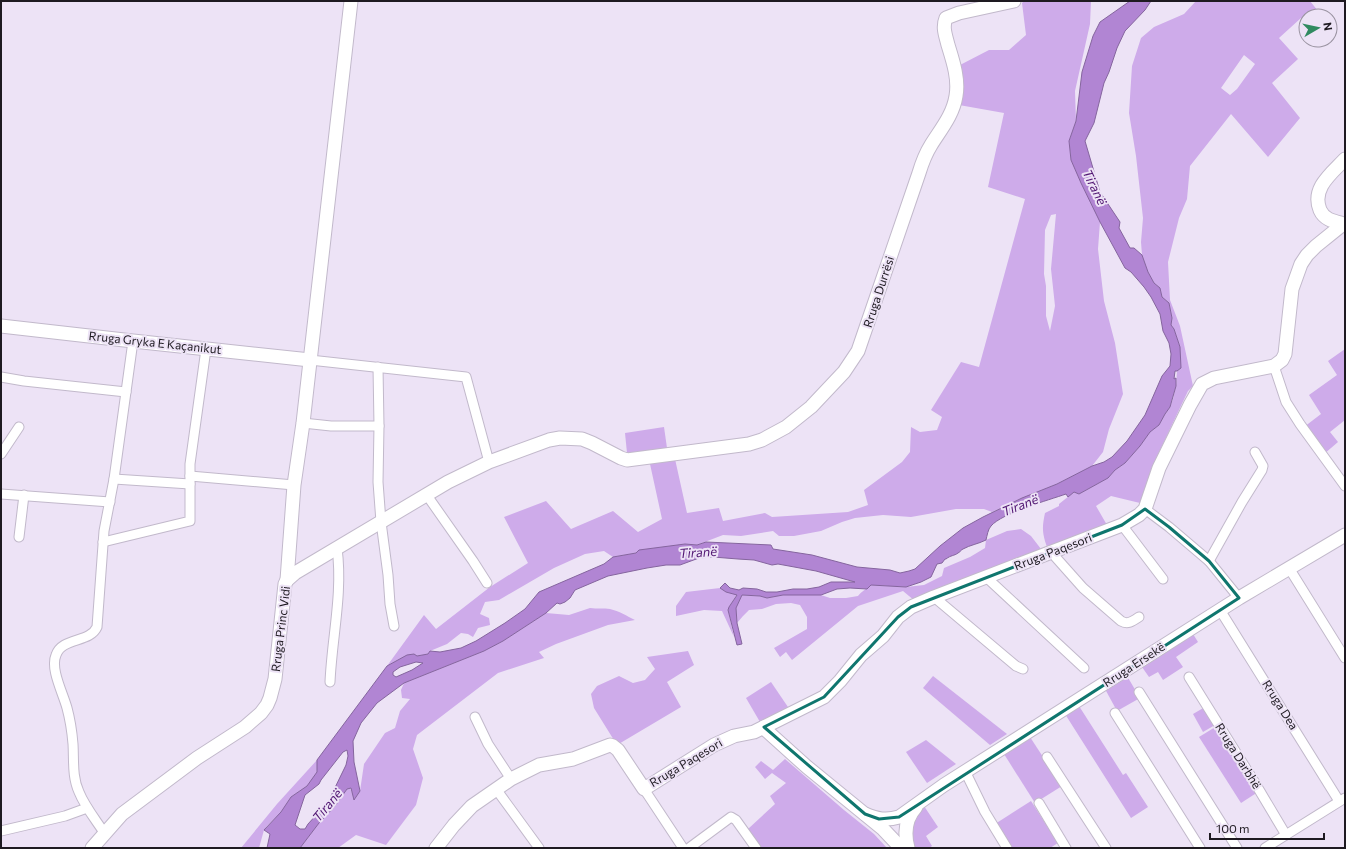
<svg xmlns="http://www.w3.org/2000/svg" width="1346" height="849" viewBox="0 0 1346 849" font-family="Commissioner,sans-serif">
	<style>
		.green { fill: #ceabea; fill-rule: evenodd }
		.water { fill: #b185d3; stroke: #85659e; fill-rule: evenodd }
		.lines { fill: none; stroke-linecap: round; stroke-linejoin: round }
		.street-casing { stroke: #c2b9cb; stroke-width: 11 }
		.secondary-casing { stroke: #c2b9cb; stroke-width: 15 }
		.street { stroke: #fff; stroke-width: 9 }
		.secondary { stroke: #fff; stroke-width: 13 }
		.marked { fill: none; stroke: #0f766e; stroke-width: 3; stroke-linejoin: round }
		.labels { text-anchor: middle; stroke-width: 4; stroke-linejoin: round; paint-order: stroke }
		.street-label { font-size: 12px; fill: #1e1a21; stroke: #ede3f6 }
		.water-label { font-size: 13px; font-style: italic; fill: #511672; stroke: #ede3f6 }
	</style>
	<rect width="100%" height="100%" fill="#ede3f6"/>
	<!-- green -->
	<g class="green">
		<path d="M 1024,1 L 1091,1 L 1090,24 L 1075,91 L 1076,121 L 1069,141 L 1071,160 L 1100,222 L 1098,249 L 1104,301 L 1115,343 L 1123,394 L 1109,429 L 1103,452 L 1092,466 L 1057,484 L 1022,498 L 992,512 L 984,509 L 956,509 L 911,517 L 883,515 L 855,518 L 842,522 L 821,531 L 794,536 L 779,536 L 773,531 L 741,536 L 723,535 L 697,545 L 685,544 L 639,551 L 636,553 L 613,557 L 604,551 L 585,554 L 554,568 L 499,600 L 485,602 L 480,614 L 489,618 L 490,625 L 478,628 L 473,637 L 468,634 L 461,633 L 447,644 L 430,651 L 428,654 L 396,661 L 387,666 L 424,615 L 436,629 L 490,587 L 528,563 L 504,517 L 546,501 L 571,529 L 613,511 L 638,532 L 662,519 L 650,464 L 675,459 L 687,513 L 719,508 L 723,521 L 765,513 L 772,517 L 848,512 L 868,505 L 864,490 L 902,462 L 910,452 L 911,427 L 920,432 L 937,430 L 942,417 L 931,410 L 961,362 L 979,367 L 1025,199 L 988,187 L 1004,113 L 959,105 L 960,65 L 989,50 L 1009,50 L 1026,35 L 1022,3 ZM 1056,214 L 1051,269 L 1055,306 L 1050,331 L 1046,316 L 1046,286 L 1044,274 L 1045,230 L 1051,215 Z"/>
		<path d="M 1196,1 L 1310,1 L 1322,16 L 1306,16 L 1306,22 L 1301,18 L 1279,38 L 1298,59 L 1272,83 L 1300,118 L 1268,157 L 1231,114 L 1190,166 L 1187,199 L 1179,218 L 1168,262 L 1170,300 L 1180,326 L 1193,386 L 1188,391 L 1152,467 L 1140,503 L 1111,496 L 1096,506 L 1107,525 L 1047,547 C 1042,533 1042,527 1045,513 L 1059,506 L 1059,504 L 1074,492 L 1079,494 L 1108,478 L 1115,470 L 1125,463 L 1140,446 L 1150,432 L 1159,425 L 1165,414 L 1170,407 L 1173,399 L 1176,386 L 1177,371 L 1181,368 L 1180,347 L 1174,329 L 1171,325 L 1172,318 L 1169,303 L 1162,297 L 1160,288 L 1154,283 L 1148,272 L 1142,255 L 1141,242 L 1143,218 L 1136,156 L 1129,113 L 1132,66 L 1141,38 L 1154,27 L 1184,14 ZM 1244,55 L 1255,64 L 1237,89 L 1230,95 L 1221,88 Z"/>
		<polygon points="1345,349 1345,420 1330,432 1338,442 1324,454 1304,427 1321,414 1309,395 1337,375 1328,361"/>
		<polygon points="664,427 667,448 627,453 625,433"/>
		<path d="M 1021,529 L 1031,536 L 1041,549 L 915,601 L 903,591 L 858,606 L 792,660 L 786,652 L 780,657 L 774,648 L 807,629 L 807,617 L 800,605 L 791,603 L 776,604 L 762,609 L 749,610 L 743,616 L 737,623 L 736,608 L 742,595 L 750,596 L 760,596 L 767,598 L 783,595 L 821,595 L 830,598 L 846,598 L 858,596 C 862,591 866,589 871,585 L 906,587 L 924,585 L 942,576 L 944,568 L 970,557 L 985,548 L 986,540 L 1007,531 Z"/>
		<polygon points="720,588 726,592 737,594 729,607 728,610 734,637 722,611 704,610 676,616 676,606 686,592"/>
		<path d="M 590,608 C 597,609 604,608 610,609 C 619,611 627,616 635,620 L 608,625 L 556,644 L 539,652 L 544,658 L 498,673 L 417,735 L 413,749 L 423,778 L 416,805 L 386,845 L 356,835 L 338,848 L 300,848 L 319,823 L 335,806 L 347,789 L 350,788 L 355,799 L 360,791 L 364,764 L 385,733 L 395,728 L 400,711 L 410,699 L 402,698 L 401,690 L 404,683 L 484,651 L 503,641 L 546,613 L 569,615 Z"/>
		<polygon points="1193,634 1198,642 1176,657 1183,667 1163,680 1158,672 1149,677 1142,667"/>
		<polygon points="688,651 694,665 667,682 681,707 617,745 594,708 591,694 597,686 619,676 633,683 645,680 655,669 647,657"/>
		<polygon points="933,676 1007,734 990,745 923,688"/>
		<polygon points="1127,676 1140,698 1117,711 1105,689"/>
		<polygon points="771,682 790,710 760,722 746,698"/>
		<polygon points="1079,706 1123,775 1126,773 1148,807 1131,818 1065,714"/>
		<polygon points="1205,707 1215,725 1203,732 1193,714"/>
		<polygon points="1217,726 1258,792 1241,803 1199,737"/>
		<polygon points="1030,737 1062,786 1035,803 1004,754"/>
		<polygon points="926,740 956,764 927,783 906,752"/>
		<polygon points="785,759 844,810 874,834 887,848 761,848 748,829 775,804 770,796 786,783 772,773 765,779 755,767 761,761 773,770"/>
		<polygon points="317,760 318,772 307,786 291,797 281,812 267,826 264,830 259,848 241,848 277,804"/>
		<polygon points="1031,801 1058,843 1050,848 1010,848 995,824"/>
		<polygon points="924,806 938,827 926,836 932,846 929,848 913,848 910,823"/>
	</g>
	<!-- water -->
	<path class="water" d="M 1130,1 L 1151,1 L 1145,10 L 1125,31 L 1117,48 L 1109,72 L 1104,83 L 1094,123 L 1085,141 L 1100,192 L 1120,222 L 1119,228 L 1130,248 L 1134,248 L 1142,255 L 1148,272 L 1154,283 L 1160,288 L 1162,297 L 1169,303 L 1172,318 L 1171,325 L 1174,329 L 1180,347 L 1181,368 L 1177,371 L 1175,371 L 1174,379 L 1176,378 L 1176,386 L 1170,407 L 1165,414 L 1159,425 L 1150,432 L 1140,446 L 1125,463 L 1115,470 L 1108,478 L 1079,494 L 1074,492 L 1068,497 L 1066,494 C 1049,500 1002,513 991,526 C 988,529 987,536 986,540 C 978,544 970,545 963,549 C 958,552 963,550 958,553 C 954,556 951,555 946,559 L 945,559 L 942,563 L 937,564 L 931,577 L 921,582 L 906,587 L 871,585 L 867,589 L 850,588 L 837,589 L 821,595 L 783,595 L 767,598 L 760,596 L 742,595 L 736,608 L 737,623 L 742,644 L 737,645 L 728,610 L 729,607 L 737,595 L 726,592 L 720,588 L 725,583 L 730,588 L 739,590 L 743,588 L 757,589 L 766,592 L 777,592 L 793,589 L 807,589 L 819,587 L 831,582 L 855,582 L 816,571 L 778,564 L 772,565 L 754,560 L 738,559 L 713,557 L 699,558 L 680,565 L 666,565 L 647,568 L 608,576 L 575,590 L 570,598 L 565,602 L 560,604 L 557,603 L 546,613 L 503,641 L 484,651 L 404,683 L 377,703 L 361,723 L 353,741 L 354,762 L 360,791 L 354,800 L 351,788 L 347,789 L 335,806 L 319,823 L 300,848 L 267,848 L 270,834 L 264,830 L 281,812 L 291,797 L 307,786 L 317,772 L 317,760 L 387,666 L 407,655 L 414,654 L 417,656 L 428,654 L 430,651 L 440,652 L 461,648 L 476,641 L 505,623 L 525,609 L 539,592 L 604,564 L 613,557 L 636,553 L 639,550 L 685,544 L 697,545 L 706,542 L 771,545 L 773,549 L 812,555 L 857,567 L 890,570 L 900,573 L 909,571 L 915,569 L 940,546 L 963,528 L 983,517 L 1022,498 L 1057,484 L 1092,466 L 1104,462 L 1112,457 L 1127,441 L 1145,415 L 1162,376 L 1170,366 L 1171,354 L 1169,343 L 1163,331 L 1160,314 L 1151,297 L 1144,287 L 1131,272 L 1125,268 L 1100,222 L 1081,183 L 1071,160 L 1069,141 L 1076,121 L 1082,72 L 1093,36 L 1100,22 ZM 416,662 L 423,663 L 412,670 L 396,677 L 393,675 L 393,672 L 400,667 ZM 347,750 L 348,756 L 346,765 L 328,802 L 308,824 L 305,829 L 300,829 L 295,825 L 305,795 L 319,784 L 321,780 L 343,752 Z"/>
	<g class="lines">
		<!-- street casing -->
		<g class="street-casing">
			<g id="street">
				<polyline points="310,360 466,377 489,462"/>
				<polyline points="1274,366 1286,402 1300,424 1345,486"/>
				<polyline points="378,367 379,426 378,482 381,522 388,575 390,604 394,626"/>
				<polyline points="1,377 24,381 126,392"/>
				<polyline points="303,423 331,426 379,426"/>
				<polyline points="1,454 19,427"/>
				<polyline points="190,476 294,485"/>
				<polyline points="114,479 190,484"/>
				<polyline points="1,494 110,502"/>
				<polyline points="426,494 473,561 487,583"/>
				<polyline points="1145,509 1169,527 1209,561 1239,598"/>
				<polyline points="1122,525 1163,579"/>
				<polyline points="19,537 24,495"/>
				<polyline points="103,542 190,521 190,464 206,349"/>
				<path d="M 1051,552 L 1083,588 L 1121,621 C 1128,625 1133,621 1139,617"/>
				<polyline points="1209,561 1242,502 1262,470 1263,466 1255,452"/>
				<polyline points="1289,568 1345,658"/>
				<polyline points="986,577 1084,668"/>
				<polyline points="934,597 1016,666 1023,669"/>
				<polyline points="1220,610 1339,801"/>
				<polyline points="1189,677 1255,783 1286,835"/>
				<path d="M 330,682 C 332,637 343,593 337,548"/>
				<polyline points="1139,692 1237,848"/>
				<polyline points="1115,713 1200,848"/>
				<polyline points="475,717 488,744 511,779"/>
				<polyline points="1047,757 1106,848"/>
				<polyline points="965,771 985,812 1007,848"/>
				<polyline points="496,789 539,848"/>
				<polyline points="644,789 683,848"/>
				<polyline points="1039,803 1066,848"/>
				<polyline points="1,831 65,816 87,808"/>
				<path d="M 105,834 C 96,820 85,807 79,792 C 72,777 74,760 73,744 C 72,732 70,719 67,708 C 63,693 50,669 56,655 C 62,637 90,643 97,627 L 104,531 L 114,479 L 133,341"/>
				<polyline points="689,848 731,817 736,820 756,848"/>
				<polyline points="1265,848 1345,798"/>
			</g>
		</g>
		<!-- secondary casing -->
		<g class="secondary-casing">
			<g id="secondary">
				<path d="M 1341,223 C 1332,221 1324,219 1320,210 C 1311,188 1332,173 1345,159"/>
				<polyline points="1,326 133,341 310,360"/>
				<polyline points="287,580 294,485 303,423 351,1"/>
				<polyline points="764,727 767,731 807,767 883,829 901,848"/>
				<path d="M 865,814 C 877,819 886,821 899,817 L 944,785 L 1239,598 L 1345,535"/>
				<path d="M 92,848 L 122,814 L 197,758 L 245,727 L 261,713 L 267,705 L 270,698 L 275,679 L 285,584 L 287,580 L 295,573 L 448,482 L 489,462 L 549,440 L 560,438 L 582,439 L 592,443 L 621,458 L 627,460 L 749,444 L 762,440 L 786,427 L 811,407 L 844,372 L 858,351 L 919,173 C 922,163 926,153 931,145 C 941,129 953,115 956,96 C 959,79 953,61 948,45 C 946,36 942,28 946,18 L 959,13 L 1014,1"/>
				<polyline points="436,848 454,825 472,806 511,779 539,765 573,759 610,745 613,746 618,750 644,789 714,745 734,736 754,732 824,697 840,681 861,655 883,636 898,617 911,607 934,597 1122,525 1139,515 1145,509 1159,468 1190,405 1202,384 1214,378 1274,366 1282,360 1285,354 1292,289 1301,264 1307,255 1316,246 1342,225"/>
				<path d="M 908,848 C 904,833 905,819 916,807"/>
			</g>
		</g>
		<!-- street -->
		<use href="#street" class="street"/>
		<!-- secondary -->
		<use href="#secondary" class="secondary"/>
	</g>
	<!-- marked area -->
	<path class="marked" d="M 1145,509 L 1169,527 L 1209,561 L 1239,598 L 899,817 L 879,819 L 865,814 L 764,727 L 824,697 L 898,617 L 911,607 L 1122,525 Z"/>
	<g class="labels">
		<!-- street labels -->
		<g class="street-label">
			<text transform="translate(879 292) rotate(-72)" y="4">Rruga Durrësi</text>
			<text transform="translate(155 343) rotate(6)" y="4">Rruga Gryka E Kaçanikut</text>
			<text transform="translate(1053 552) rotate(-21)" y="4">Rruga Paqesori</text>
			<text transform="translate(281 629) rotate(-83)" y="4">Rruga Princ Vidi</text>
			<text transform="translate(1134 665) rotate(-33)" y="4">Rruga Ersekë</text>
			<text transform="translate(1280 705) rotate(58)" y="4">Rruga Dea</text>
			<text transform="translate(1238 756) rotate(58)" y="4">Rruga Darbhë</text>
			<text transform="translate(686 763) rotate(-31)" y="4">Rruga Paqesori</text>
		</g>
		<!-- water labels -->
		<g class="water-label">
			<text transform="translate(1095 187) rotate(64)" y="5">Tiranë</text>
			<text transform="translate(1020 505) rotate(-21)" y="5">Tiranë</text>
			<text transform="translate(698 552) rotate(-4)" y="5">Tiranë</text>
			<text transform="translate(327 805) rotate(-50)" y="5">Tiranë</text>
		</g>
	</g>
	<!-- border -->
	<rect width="1346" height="849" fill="none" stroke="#1e1a21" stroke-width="4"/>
	<!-- north arrow -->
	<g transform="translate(1318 28) rotate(81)"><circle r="19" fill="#ede3f6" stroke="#9a93a1"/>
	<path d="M0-3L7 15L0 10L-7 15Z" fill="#308a60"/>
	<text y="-6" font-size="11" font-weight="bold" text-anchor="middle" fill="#1e1a21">N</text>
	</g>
	<!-- scale -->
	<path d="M1210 833v6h114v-6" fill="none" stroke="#1e1a21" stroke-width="2"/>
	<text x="1216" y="833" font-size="12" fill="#1e1a21" stroke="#ede3f6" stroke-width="3" paint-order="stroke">100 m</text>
</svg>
